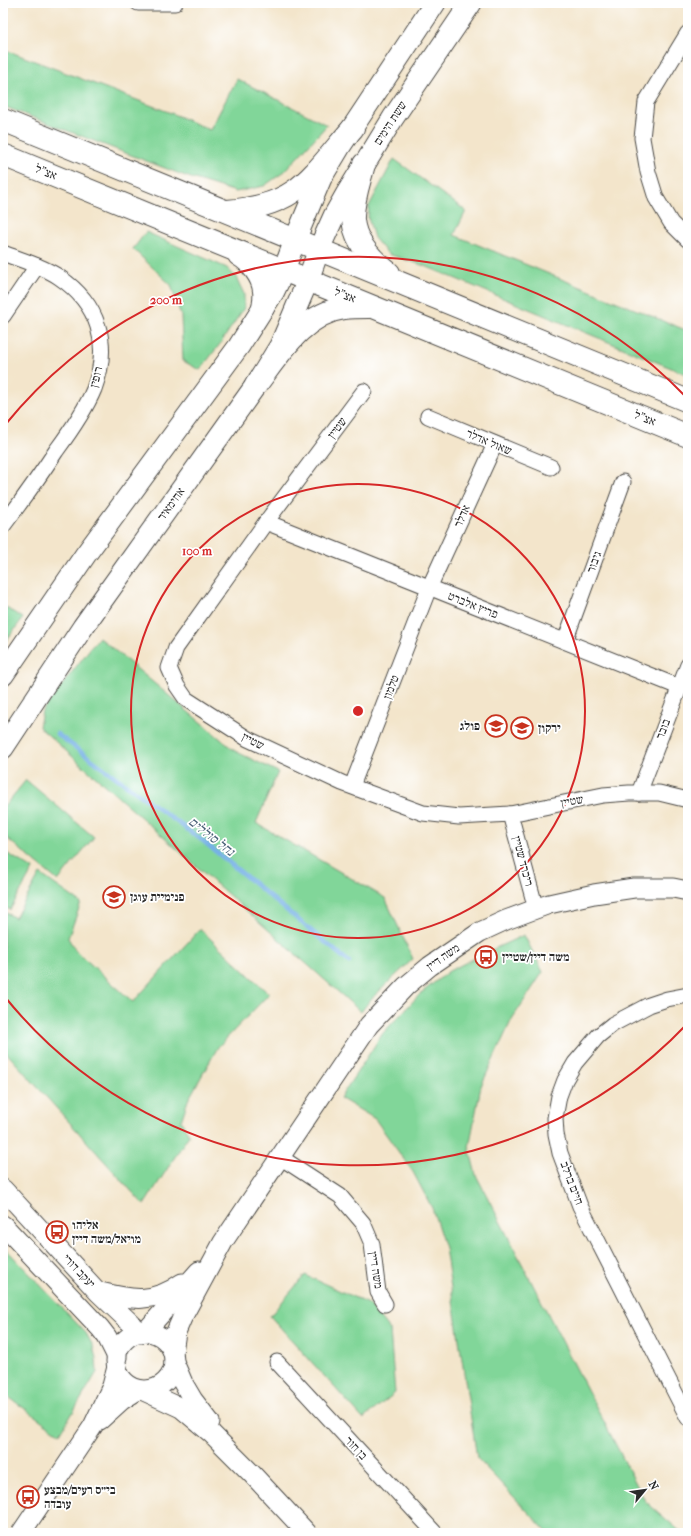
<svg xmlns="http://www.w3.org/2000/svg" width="691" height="1536" viewBox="0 0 691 1536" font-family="'IM FELL French Canon','Frank Ruhl Libre',serif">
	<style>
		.green { fill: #81d699; stroke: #568062 }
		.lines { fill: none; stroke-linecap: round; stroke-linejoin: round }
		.stream { stroke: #76b0e7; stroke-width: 4.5 }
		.minor-casing { stroke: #494743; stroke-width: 17 }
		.tertiary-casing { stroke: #494743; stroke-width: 21 }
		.secondary-casing { stroke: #494743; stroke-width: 23 }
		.primary-casing { stroke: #494743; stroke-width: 24 }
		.minor { stroke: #fff; stroke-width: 15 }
		.tertiary { stroke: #fff; stroke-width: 19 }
		.secondary { stroke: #fff; stroke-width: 21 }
		.primary { stroke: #fff; stroke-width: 22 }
		.ring { fill: none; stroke: #d62828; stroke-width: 2 }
		.labels { text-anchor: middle; stroke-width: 3.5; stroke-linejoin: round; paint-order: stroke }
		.street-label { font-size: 12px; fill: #2b2b2b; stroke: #fff }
		.poi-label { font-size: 12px; font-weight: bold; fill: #2b2b2b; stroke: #fff; text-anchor: start }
		.water-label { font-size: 13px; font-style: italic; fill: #496076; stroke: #fff }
		.centre { fill: #d62828; stroke: #fff; stroke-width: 2 }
		.ring-label { font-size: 12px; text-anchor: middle; font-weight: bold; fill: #d62828; stroke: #fff; stroke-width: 3.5; stroke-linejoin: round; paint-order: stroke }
	</style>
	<rect width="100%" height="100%" fill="#fff"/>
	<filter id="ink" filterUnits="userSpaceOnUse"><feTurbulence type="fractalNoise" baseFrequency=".025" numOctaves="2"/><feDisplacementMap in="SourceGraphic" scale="8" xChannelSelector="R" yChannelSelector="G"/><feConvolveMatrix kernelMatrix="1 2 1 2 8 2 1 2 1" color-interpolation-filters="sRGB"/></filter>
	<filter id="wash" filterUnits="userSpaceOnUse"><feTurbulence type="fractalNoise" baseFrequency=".012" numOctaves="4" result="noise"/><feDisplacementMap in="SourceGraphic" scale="16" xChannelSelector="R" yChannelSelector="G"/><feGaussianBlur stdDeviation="0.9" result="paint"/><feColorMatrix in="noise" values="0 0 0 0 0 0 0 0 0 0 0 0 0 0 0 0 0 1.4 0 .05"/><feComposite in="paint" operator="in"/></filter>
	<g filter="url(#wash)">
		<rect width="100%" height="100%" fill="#f3e5cb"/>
		<!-- green -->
		<g class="green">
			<polygon points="3,49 171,113 210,130 237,79 327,125 284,172 264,186 236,192 188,177 3,106"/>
			<polygon points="394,159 466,211 454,235 688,331 688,375 425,266 388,254 374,238 368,217 369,206"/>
			<polygon points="146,232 227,268 236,277 244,294 244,308 220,344 200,370 183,361 181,316 171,285 133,249"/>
			<polygon points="3,606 23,618 3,645"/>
			<polygon points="99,637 235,751 278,772 256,823 385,898 413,959 370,1000 361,1012 39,727 42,711"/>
			<polygon points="26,780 94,837 58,881 3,835 3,808"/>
			<polygon points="3,851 33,869 10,910 3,906"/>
			<polygon points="40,874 81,903 68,938 76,951 133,1002 200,929 269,994 218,1047 188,1100 181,1121 189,1135 144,1205 3,1049 3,911 15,918"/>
			<polygon points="524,935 543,972 512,1019 481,1086 469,1147 476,1175 645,1501 682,1533 548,1533 477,1458 445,1248 432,1208 413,1172 375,1119 340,1098 383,1033 421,993 449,971 485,953"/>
			<polygon points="3,1246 86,1333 93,1346 96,1359 97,1372 60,1434 3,1393"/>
			<polygon points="305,1275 369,1304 390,1330 395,1393 363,1419 270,1316"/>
		</g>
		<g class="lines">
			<!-- stream -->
			<polyline class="stream" points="57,734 203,841 349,962"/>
		</g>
	</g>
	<g filter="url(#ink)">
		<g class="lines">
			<!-- minor casing -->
			<g class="minor-casing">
				<g id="minor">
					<polyline points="138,3 175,3"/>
					<polyline points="688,33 646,102 642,138 648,172 656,198 671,223 688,240"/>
					<path d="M 3,253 C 21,260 43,266 59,277 C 99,304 111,344 94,389 C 85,411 70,432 56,451 C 39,477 21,502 3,526"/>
					<polyline points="3,316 37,266"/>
					<polyline points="364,391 266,522 176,648 169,668 177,686 186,699 248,739 342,783 423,813 459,817 510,814 603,795 629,793 659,793 688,800"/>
					<polyline points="428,416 551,467"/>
					<polyline points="266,522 679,687"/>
					<polyline points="565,641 623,482"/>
					<polyline points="352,786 429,588 495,444"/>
					<polyline points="639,793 688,665"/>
					<polyline points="510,814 536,909"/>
					<polyline points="688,995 667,999 649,1005 613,1024 598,1036 575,1063 565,1080 559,1096 555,1118 556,1134 560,1153 580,1206 688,1418"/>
					<polyline points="280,1157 340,1196 363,1223 372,1244 378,1292 385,1304"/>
					<polyline points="277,1362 435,1533"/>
				</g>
			</g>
			<!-- tertiary casing -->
			<g class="tertiary-casing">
				<g id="tertiary">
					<polyline points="3,1189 98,1292 141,1333"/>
					<polyline points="3,1225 100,1328 107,1337 117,1357"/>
					<path d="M 100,1292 C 132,1300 153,1304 182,1283"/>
					<circle cx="145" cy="1361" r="29"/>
					<polyline points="145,1332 199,1271"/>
					<polyline points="173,1352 176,1332 182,1318 223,1242 369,1025 406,986 430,966 480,932 506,920 549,904 594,894 634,888 673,888 688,891"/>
					<polyline points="174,1362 183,1383 193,1400 210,1422"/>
					<polyline points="144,1391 181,1408 212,1434 252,1474 307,1533"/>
					<polyline points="100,1420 122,1400 138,1390"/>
					<polyline points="21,1533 93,1426 112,1386 117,1367"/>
				</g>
			</g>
			<!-- secondary casing -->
			<g class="secondary-casing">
				<g id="secondary">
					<polyline points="3,675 86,554 239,346 274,291 284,270 295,240 321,178 339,148 435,3"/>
					<polyline points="3,748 83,627 256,385 280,346 308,280 319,249 334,216 347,193 393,118 471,3"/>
				</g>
			</g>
			<!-- primary casing -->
			<g class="primary-casing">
				<g id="primary">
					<polyline points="3,120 688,401"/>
					<polyline points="3,155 688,436"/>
					<path d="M 364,164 C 360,181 352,201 353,220 C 355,242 372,260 389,273"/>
					<path d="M 227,211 C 250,209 274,205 294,191 C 314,178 336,147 353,128"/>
					<path d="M 239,255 C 251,262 263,277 264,291 C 265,297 264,302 263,308"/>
					<path d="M 256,385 C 279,355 304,313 344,308 C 352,307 361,307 369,307"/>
				</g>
			</g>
			<!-- minor -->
			<use href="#minor" class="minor"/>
			<!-- tertiary -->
			<use href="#tertiary" class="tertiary"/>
			<!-- secondary -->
			<use href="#secondary" class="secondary"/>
			<!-- primary -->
			<use href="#primary" class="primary"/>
		</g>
	</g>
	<!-- distance rings -->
	<g class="ring">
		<circle cx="358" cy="711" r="227"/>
		<path d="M687 1024A454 454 0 0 1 5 997M5 425A454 454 0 0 1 687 398"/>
	</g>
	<!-- icons -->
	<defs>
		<g id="school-ring" transform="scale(1.15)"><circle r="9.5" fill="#fff" stroke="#c8321e" stroke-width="1.5"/><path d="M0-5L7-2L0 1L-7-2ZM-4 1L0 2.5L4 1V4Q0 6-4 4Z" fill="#c8321e"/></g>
		<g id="bus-ring" transform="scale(1.15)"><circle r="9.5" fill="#fff" stroke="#c8321e" stroke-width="1.5"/><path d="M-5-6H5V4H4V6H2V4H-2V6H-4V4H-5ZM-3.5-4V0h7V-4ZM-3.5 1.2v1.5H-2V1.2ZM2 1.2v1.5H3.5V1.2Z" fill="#c8321e"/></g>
	</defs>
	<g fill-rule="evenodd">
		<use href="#school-ring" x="496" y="726"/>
		<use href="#school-ring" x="522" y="728"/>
		<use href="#school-ring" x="114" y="897"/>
		<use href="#bus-ring" x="486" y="957"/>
		<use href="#bus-ring" x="57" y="1232"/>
		<use href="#bus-ring" x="28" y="1497"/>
	</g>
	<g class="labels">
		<!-- street labels -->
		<g class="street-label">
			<text transform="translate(390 123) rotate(-57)" y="4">ששת הימים</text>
			<text transform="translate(46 172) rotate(22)" y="4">אצ"ל</text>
			<text transform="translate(345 295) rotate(22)" y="4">אצ"ל</text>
			<text transform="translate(96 377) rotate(-75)" y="4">רופין</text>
			<text transform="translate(645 418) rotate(22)" y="4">אצ"ל</text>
			<text transform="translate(337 428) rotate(-53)" y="4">שטיין</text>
			<text transform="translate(489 442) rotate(23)" y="4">שאול אדלר</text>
			<text transform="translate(171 504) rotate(-54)" y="4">אחימאיר</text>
			<text transform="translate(462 516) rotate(-66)" y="4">אדלר</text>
			<text transform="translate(594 562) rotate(-70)" y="4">גיבור</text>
			<text transform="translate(473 605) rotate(22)" y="4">פריץ אלברט</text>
			<text transform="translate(391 687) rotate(-69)" y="4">טלמון</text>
			<text transform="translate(663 729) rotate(-69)" y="4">בובר</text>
			<text transform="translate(253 741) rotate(27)" y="4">שטיין</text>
			<text transform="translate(572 801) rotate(-11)" y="4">שטיין</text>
			<text transform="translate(523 861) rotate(75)" y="4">ריכרד שטיין</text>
			<text transform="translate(443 957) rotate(-35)" y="4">משה דיין</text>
			<text transform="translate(572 1183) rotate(69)" y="4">חיים ברלב</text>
			<text transform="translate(376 1270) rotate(81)" y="4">משה דיין</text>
			<text transform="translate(79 1271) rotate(47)" y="4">יעקב דורי</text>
			<text transform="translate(356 1448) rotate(47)" y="4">בן חור</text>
		</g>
		<!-- poi labels -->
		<g class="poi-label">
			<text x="480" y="730" text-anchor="end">פולג</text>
			<text x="538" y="732">ירקון</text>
			<text x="130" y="901">פנימיית עוגן</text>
			<text x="502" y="961">משה דיין/שטיין</text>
			<text x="72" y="1229">אליהו<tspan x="72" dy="14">מויאל/משה דיין</tspan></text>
			<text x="44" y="1494">בי״ס רעים/מבצע<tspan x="44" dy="14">עובדה</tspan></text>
		</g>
		<!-- water labels -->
		<g class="water-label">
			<text transform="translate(212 836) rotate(38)" y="5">נחל סוללים</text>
		</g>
	</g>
	<circle cx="358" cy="711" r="6" class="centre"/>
	<g class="ring-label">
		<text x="166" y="304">200 m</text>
		<text x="197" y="555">100 m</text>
	</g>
	<!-- margin -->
	<rect width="691" height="1536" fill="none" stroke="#fff" stroke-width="16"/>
	<!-- north arrow -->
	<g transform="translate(645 1490) rotate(61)" stroke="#ffffff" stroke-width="3" paint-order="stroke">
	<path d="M0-3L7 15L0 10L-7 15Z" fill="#2b2b2b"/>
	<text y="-6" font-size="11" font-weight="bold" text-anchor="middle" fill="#2b2b2b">N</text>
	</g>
</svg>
